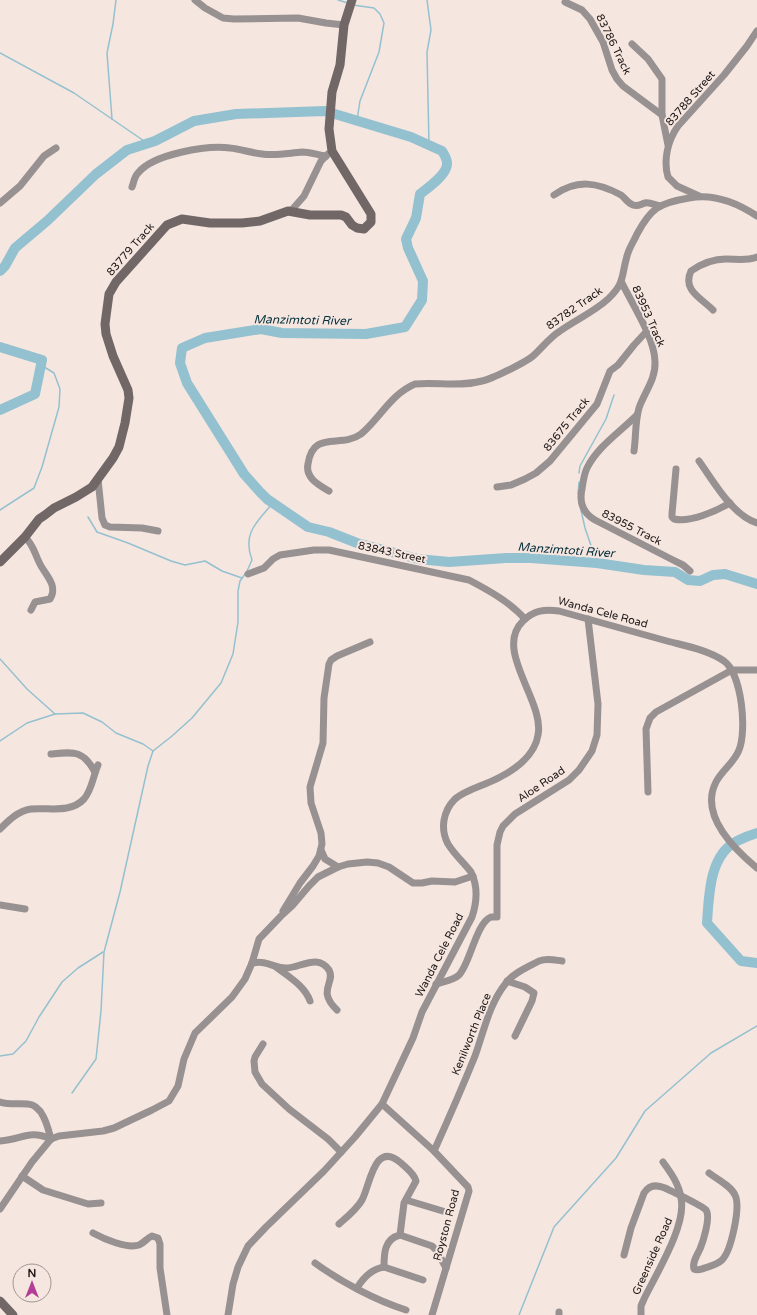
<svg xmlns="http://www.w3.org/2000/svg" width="757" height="1315" viewBox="0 0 757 1315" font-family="'Varela Round',sans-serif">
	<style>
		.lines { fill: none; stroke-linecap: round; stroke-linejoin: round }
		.stream { stroke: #94c1d0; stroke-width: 1.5 }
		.river { stroke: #94c1d0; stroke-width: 10 }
		.street { stroke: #989191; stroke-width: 7 }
		.secondary { stroke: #716767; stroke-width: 9 }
		.labels { text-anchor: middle; stroke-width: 4; stroke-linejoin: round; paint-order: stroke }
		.street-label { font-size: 11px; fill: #1e1816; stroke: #f6e6e0 }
		.water-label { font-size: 12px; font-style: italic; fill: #06313c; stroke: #f6e6e0 }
	</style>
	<rect width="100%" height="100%" fill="#f6e6e0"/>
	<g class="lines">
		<!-- stream -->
		<g class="stream">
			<polyline points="338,0 348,3"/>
			<polyline points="427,0 431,30 427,52 429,145"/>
			<polyline points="353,5 374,8 380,14 384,23 379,52 360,101 357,120"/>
			<polyline points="0,53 74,93 147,143"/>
			<polyline points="112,119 107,53 113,24 116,0"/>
			<polyline points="0,267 5,266"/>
			<polyline points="579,473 580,466 606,419 614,395"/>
			<polyline points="578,494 579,482"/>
			<polyline points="0,510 34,488 42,467 59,407 60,389 54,373 41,365"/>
			<polyline points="581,510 585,528 597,563"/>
			<polyline points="88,517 97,532 128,543 171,561 185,565 205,561 222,571 242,578"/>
			<path d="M 247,571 L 252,560 C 242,533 257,522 273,503"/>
			<polyline points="0,659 27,689 55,714"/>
			<polyline points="0,741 27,723 55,714 83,713 102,722 116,733 143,744 153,751"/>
			<polyline points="0,1056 13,1054 26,1041 39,1017 62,982 78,968 103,952"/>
			<polyline points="72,1093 96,1059 101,1011 104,952 120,892 148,766 153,751 172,736 192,718 221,683 233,654 238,622 238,591 240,581 245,574"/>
			<polyline points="519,1315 554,1227 616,1158 645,1111 711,1053 757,1026"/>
		</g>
		<!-- river -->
		<g class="river">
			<path d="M 0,271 L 5,266 L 15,248 L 47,221 L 96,174 L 127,150 L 155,141 L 194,121 L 236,114 L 325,111 L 411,137 L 442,151 C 444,154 447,159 447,163 C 448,174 428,188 420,194 L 416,218 L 406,239 L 408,248 L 423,281 L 422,300 L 405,327 L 366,334 L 282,333 L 261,329 L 205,338 L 182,348 L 180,363 L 187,383 L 244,474 L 260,492 L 267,499 L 308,527 L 329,532 L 357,543 L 418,559 L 449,562 L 506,558 L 531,558 L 597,563 L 644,570 L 675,572 L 688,580 L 700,581 L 713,575 L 725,574 L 757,584"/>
			<polyline points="0,347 42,360 35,394 0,410"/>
			<path d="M 757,833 C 750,835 743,838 737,841 C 709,855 709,896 707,923 L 741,961 L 757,963"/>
		</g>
		<!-- street -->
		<g class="street">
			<polyline points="195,0 205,8 223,18 234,19 298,18 326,23 344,25"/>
			<polyline points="566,0 565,2 582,10 590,19 603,42 612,70 617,79 623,86 662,115"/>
			<polyline points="632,44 648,59 662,79 662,115 668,145"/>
			<path d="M 132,187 C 134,182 134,177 138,173 C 153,154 207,145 230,148 C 241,149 251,153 262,154 C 276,156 289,153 302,152 C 310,152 318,155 326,156"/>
			<path d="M 554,195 C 577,179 597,182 621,195 C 625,198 628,203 633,205 C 638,207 641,204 645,203 C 650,202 655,205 660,206"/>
			<path d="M 699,196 L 677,186 L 668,177 C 663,160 668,140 678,126 L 724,75 L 747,46 L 757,31"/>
			<polyline points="0,203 20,186 44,156 56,148"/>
			<polyline points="290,212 304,196 321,161 328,154"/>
			<path d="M 622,283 C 632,304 655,338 655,362 C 656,379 644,393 639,408 C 635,422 636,437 634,451"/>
			<path d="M 713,310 C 701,298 682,290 691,271 C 701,264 714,259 726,259 C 737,259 747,261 757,257"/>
			<path d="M 637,415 C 620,432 598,446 587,468 C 584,474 583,482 582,489 C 579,502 583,513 595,520 L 673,560 L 683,565 L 690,571"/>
			<path d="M 699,461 C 714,482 732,515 757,523"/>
			<path d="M 676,469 L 672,514 L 672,517 L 674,519 C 690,523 716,511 730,503"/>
			<polyline points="98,479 102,518 105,525 110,527 142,528 158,531"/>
			<polyline points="497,487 511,485 525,479 536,473 550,461 597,404 610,371 618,365 634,345 646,332"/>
			<path d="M 329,491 C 319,485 305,478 308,464 C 313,429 341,449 361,434 C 380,418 391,394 415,384 C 437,382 460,387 482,381 C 492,379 526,362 533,356 C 542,348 549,338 560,331 C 575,320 594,312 608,299 C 625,283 621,277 627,256 C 629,248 634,241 637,234 C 651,208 659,203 689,198 C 713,193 736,202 757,216"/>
			<path d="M 25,537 C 34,546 34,552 39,562 C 44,574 59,585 50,599 L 35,602 L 31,610"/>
			<path d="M 248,574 L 264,568 L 273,559 L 280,555 L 314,550 L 329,550 L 469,580 C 488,590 510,602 525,619"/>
			<path d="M 51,754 C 74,752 83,750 95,772"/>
			<polyline points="648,792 646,729 650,718 656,712 732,670 757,670"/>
			<path d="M 0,829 C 9,820 18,811 31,809 C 48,807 70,814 84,799 C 92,790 93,776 98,765"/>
			<polyline points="321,850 325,859 338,867"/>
			<polyline points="0,905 25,909"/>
			<polyline points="283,911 300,883 313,866 319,856 322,844 321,833 311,803 310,787 323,743 324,698 329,664 331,660 337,656 370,642"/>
			<path d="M 252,963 C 269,960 272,968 286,968 C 300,968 318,953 329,970 C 336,983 316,990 337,1010"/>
			<path d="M 276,967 C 289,977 305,986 310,1001"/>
			<polyline points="507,981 525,987 534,993 532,1001 515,1036"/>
			<path d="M 436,984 C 443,982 454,980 459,975 C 470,964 476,923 491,917 C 493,917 495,917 497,917 L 497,845 L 500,832 L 503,826 L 515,814 L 569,780 L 579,770 L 592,751 L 597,735 L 598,704 L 588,619"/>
			<polyline points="263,1044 255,1057 254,1061 255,1072 262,1084 289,1109 328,1139 341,1152"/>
			<path d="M 0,1102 C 10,1105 19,1103 28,1104 C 43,1105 48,1128 51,1139"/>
			<polyline points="382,1104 434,1151 468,1187 469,1191 432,1315"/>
			<path d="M 0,1141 C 22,1140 28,1129 51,1139"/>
			<path d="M 434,1151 C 448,1120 462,1088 475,1056 C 484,1031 489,1004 506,983 C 513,973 528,967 539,961 C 547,958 554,960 562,961"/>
			<polyline points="22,1176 43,1190 88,1204 101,1203"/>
			<polyline points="406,1200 446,1212"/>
			<polyline points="0,1209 32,1162 51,1139 59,1136 103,1131 114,1128 152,1110 169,1101 178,1086 184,1059 195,1033 232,997 245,979 252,963 259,939 281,916 292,906 309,886 318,877 338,867 348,864 367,862 378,863 389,867 413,883 422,883 432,881 455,882 473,876"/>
			<path d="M 339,1224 C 347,1217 357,1209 362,1200 C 370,1186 374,1139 401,1163 C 406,1168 414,1173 416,1181 L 404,1203 L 400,1235"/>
			<path d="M 93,1233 C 104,1239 127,1249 139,1245 C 144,1243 147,1238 152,1236 L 158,1238 L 160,1244 L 160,1268 L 167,1315"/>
			<path d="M 624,1255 L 631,1228 L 644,1193 C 649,1185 656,1184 665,1188 C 673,1192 701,1205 706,1210 C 711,1217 703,1242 700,1249 C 697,1255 692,1263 694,1269 C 698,1271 701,1269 705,1268 C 711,1266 718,1264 722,1260 C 731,1251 741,1207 735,1195 C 731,1186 717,1179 709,1173"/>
			<path d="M 315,1263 C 341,1282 375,1300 406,1310"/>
			<path d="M 384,1267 C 384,1254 384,1239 400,1235 L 432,1246 L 437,1251 L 446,1268"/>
			<path d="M 357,1288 C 363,1278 372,1269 384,1267 L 423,1280"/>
			<path d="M 228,1315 L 233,1284 L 238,1267 L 248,1246 L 266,1227 L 324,1171 L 355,1137 L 382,1104 L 413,1038 L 422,1012 L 472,917 C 477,902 478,886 471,872 C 464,863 454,854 448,844 C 440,829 443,811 455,799 C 463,792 475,788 485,784 C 507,775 534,760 538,735 C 545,701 493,650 523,621 C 534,610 545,609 559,611 C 595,621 631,631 667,641 C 686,646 708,650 724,661 C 742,674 747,731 739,750 C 734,763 722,770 716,782 C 699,815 734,849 757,868"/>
			<polyline points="559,1315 559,1312"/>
			<path d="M 641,1315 L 641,1306 L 644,1299 C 656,1274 687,1225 681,1198 C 679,1184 671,1173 663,1162"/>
		</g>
		<!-- secondary -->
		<g class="secondary">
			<polyline points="0,562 25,537 39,519 45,515 54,508 76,497 92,487 113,458 119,447 125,423 129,398 128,390 113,356 106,334 105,324 109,294 116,282 167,225 182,219 210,223 242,223 260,221 288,211 310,215 341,215 346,217 352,225 357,228 364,229 371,222 371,214 332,151 329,129 332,92 340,65 344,25 352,0"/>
			<polyline points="0,1301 13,1315"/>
		</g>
	</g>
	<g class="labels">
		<!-- street labels -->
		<g class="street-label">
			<text transform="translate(614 44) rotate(64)" y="4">83786 Track</text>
			<text transform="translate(690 98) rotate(-49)" y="4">83788 Street</text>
			<text transform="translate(130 249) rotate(-49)" y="4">83779 Track</text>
			<text transform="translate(574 308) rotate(-35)" y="4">83782 Track</text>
			<text transform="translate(649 316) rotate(66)" y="4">83953 Track</text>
			<text transform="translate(566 424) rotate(-51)" y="4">83675 Track</text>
			<text transform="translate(632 527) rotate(27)" y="4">83955 Track</text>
			<text transform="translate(392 552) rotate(12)" y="4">83843 Street</text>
			<text transform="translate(603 612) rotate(15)" y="4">Wanda Cele Road</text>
			<text transform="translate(541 784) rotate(-34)" y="4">Aloe Road</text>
			<text transform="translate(439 955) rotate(-63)" y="4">Wanda Cele Road</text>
			<text transform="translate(471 1034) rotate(-68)" y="4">Kenilworth Place</text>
			<text transform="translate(446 1225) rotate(-75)" y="4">Royston Road</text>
			<text transform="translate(652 1256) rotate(-66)" y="4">Greenside Road</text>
		</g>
		<!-- water labels -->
		<g class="water-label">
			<text transform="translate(302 320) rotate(1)" y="4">Manzimtoti River</text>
			<text transform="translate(566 550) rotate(4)" y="4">Manzimtoti River</text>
		</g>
	</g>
	<!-- north arrow -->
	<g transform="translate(32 1283)"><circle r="19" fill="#f6e6e0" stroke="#a0948f"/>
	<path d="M0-3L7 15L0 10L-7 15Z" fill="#b23e98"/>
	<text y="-6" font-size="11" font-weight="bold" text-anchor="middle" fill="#1e1816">N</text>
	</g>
</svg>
